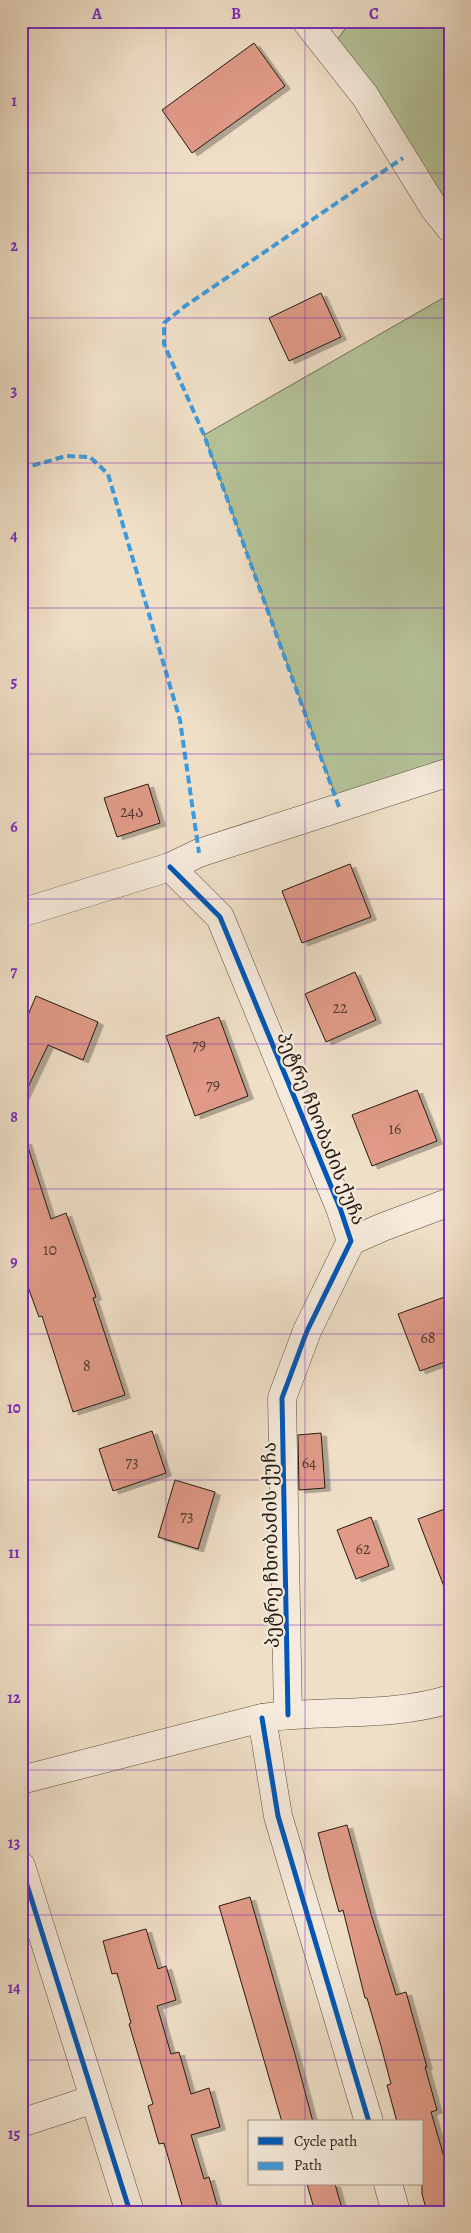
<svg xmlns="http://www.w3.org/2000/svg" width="471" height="2233" viewBox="0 0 471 2233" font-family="Alegreya,'Noto Serif Georgian',serif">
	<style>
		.green { fill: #b5c399; stroke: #6c6e54 }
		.building { fill: #e09a87; stroke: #241a10; filter: url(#shadow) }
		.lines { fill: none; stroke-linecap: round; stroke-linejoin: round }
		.minor-casing { stroke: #574b3e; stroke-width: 29 }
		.minor { stroke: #f5eadb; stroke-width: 28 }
		.quiet { stroke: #3c9bde; stroke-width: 4; stroke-dasharray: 8 4; stroke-linecap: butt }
		.cycleway-casing { stroke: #f5eadb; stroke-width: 8 }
		.cycleway { stroke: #0057b8; stroke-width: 5 }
		.grid { fill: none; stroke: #7b2cbf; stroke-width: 1; stroke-opacity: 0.55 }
		.labels { text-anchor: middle; stroke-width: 4.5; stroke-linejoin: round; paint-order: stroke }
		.number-label { font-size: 16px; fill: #533a2e }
		.street-label { font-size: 19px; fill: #241a10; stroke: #f5eadb }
		.neatline { fill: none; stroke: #7b2cbf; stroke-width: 2 }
		.grid-label { font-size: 16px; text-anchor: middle; font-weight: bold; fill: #7b2cbf }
	</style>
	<defs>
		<filter id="shadow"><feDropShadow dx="5.5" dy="3" stdDeviation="0" flood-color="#0004"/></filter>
	</defs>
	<rect width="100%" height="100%" fill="#efdfc7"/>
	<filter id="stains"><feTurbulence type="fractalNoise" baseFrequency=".004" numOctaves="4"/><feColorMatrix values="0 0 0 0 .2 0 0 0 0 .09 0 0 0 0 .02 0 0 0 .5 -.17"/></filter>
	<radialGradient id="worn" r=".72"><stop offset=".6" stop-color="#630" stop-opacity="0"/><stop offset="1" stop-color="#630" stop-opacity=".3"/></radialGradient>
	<!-- green -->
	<g class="green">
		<polygon points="355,21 450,21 450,224 329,50 345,29"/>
		<polygon points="450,294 450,759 336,797 204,435"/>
	</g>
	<!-- building -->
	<g class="building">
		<polygon points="254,43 285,86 192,153 162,110"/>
		<polygon points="321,293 341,337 289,361 269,318"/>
		<polygon points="148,784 160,823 117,837 104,798"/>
		<polygon points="350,864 371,917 302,943 282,891"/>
		<polygon points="355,972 376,1020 326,1042 305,994"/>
		<polygon points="36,996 98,1022 83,1060 48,1045 21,1102 21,1032"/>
		<polygon points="219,1017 248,1096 195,1116 166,1036"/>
		<polygon points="417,1090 437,1141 372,1166 352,1115"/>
		<polygon points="26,1141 51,1219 66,1213 96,1297 93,1298 125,1395 73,1412 42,1316 39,1317 21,1268 21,1142"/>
		<polygon points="450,1295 450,1360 420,1371 398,1314"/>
		<polygon points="152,1431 166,1473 113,1491 99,1449"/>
		<polygon points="321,1433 325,1488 299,1490 298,1435"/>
		<polygon points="175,1480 215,1492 198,1549 158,1537"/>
		<polygon points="450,1507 450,1596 448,1597 418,1519"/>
		<polygon points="371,1517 389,1566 356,1579 337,1530"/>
		<polygon points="347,1825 371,1914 396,1995 406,1992 427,2067 425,2067 437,2110 431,2112 450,2178 450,2212 427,2212 422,2194 422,2122 397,2122 387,2085 391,2084 381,2046 367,1998 365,1998 343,1910 339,1912 329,1876 318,1833"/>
		<polygon points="250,1897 296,2058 313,2122 282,2122 219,1906"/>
		<polygon points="146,1929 158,1969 166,1966 176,2000 157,2006 171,2054 179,2052 191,2094 209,2088 220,2127 191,2135 204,2179 209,2177 219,2212 184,2212 164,2143 159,2144 148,2106 153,2104 129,2024 131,2023 117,1973 112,1974 103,1941"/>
		<polygon points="307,2184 335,2184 343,2212 315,2212"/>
	</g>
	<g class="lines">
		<!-- minor casing -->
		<g class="minor-casing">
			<g id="minor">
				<polyline points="306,21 365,96 434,208 450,228"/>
				<polyline points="170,867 220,917 340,1208 351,1241 307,1331 282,1398 288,1715"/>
				<polyline points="21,913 170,867 199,853 450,772"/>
				<polyline points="351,1241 383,1227 450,1202"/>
				<polyline points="262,1718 278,1816 369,2122"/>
				<path d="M 21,1780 L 262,1718 C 324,1709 390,1718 450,1699"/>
				<polyline points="21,1866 130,2212"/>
				<polyline points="21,2123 94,2099"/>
				<polyline points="388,2184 396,2212"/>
			</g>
		</g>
		<!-- minor -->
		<use href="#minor" class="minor"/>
		<!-- quiet -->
		<g class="quiet">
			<polyline points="21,469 66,456 90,457 108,474 180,720 199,853"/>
			<polyline points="339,807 204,435 164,344 164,323 185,306 403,158"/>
		</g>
		<!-- cycleway casing -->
		<g class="cycleway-casing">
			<g id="cycleway">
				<polyline points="170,867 220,917 340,1208 351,1241 307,1331 282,1398 288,1715"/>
				<polyline points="262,1718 278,1816 369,2122"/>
				<polyline points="21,1866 130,2212"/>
			</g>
		</g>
		<!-- cycleway -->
		<use href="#cycleway" class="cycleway"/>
	</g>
	<!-- grid -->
	<path class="grid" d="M 166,21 L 166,2212M 305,21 L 305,2122M 21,173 L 450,173M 21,318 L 450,318M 21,463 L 450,463M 21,608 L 450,608M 21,754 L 450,754M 21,899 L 450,899M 21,1044 L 450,1044M 21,1189 L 450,1189M 21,1334 L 450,1334M 21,1480 L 450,1480M 21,1625 L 450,1625M 21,1770 L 450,1770M 21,1915 L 450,1915M 21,2060 L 450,2060M 305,2184 L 305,2212"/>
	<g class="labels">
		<!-- number labels -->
		<g class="number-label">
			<text x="132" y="817">24ა</text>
			<text x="340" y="1013">22</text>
			<text x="199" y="1050">79</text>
			<text x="213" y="1090">79</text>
			<text x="395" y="1134">16</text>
			<text x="50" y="1255">10</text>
			<text x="428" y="1343">68</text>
			<text x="87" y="1371">8</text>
			<text x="132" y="1467">73</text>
			<text x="309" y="1468">64</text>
			<text x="187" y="1521">73</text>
			<text x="363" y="1554">62</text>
		</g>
		<!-- street labels -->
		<g class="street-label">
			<text transform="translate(322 1128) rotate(68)" y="7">პეტრე ჩხობაძის ქუჩა</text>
			<text transform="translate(270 1545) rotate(-91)" y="7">პეტრე ჩხობაძის ქუჩა</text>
		</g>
	</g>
	<!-- margin -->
	<rect width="471" height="2233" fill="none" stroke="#efdfc7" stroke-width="55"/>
	<!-- legend -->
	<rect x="248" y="2120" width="175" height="65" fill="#f5eadb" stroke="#a1978a"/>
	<rect x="258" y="2137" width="25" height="8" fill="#0057b8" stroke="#a1978a"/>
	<text x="294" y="2146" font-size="15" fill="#241a10">Cycle path</text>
	<rect x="258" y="2162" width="25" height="8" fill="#3c9bde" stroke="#a1978a"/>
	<text x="294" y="2170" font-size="15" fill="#241a10">Path</text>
	<rect x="28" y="28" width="416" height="2178" class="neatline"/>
	<g class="grid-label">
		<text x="97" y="19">A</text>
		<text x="236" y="19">B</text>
		<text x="374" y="19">C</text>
		<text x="14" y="106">1</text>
		<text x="14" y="251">2</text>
		<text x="14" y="396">3</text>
		<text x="14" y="541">4</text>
		<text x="14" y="687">5</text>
		<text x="14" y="832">6</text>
		<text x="14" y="977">7</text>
		<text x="14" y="1122">8</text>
		<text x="14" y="1267">9</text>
		<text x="14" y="1413">10</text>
		<text x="14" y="1558">11</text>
		<text x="14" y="1703">12</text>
		<text x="14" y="1848">13</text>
		<text x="14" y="1993">14</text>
		<text x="14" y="2139">15</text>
	</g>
	<rect width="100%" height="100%" filter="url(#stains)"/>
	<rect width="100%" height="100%" fill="url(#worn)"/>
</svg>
